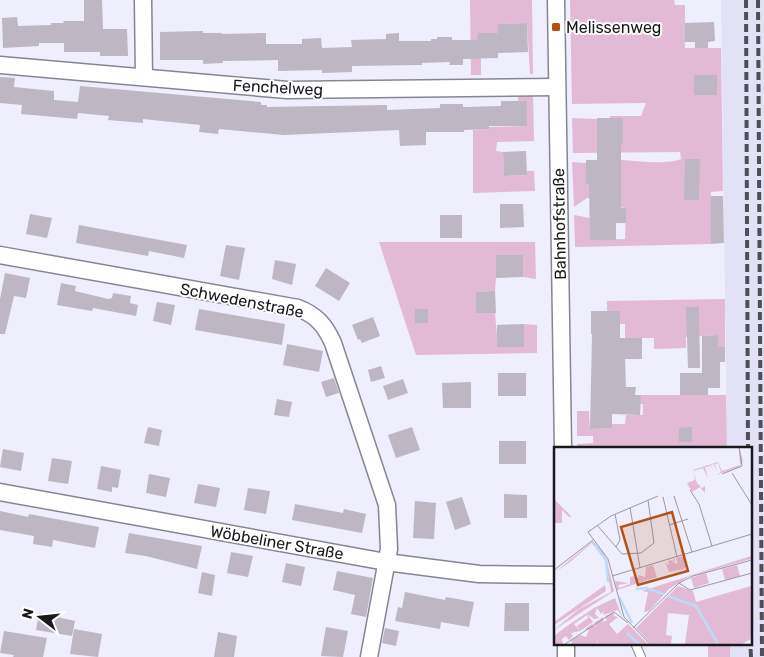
<svg xmlns="http://www.w3.org/2000/svg" width="764" height="657" viewBox="0 0 764 657" font-family="Rubik,sans-serif">
	<style>
		.built { fill: #e3e1f6 }
		.green { fill: #e3bad6 }
		.building { fill: #beb6c3 }
		.lines { fill: none; stroke-linecap: round; stroke-linejoin: round }
		.service-casing { stroke: #878592; stroke-width: 10 }
		.minor-casing { stroke: #878592; stroke-width: 19 }
		.service { stroke: #fff; stroke-width: 8 }
		.minor { stroke: #fff; stroke-width: 16 }
		.rail { stroke: #4f4e56; stroke-width: 4; stroke-dasharray: 8 4; stroke-linecap: butt }
		.poi-dot { fill: #b35214; stroke: #fff; stroke-width: 2 }
		.labels { text-anchor: middle; stroke-width: 4; stroke-linejoin: round; paint-order: stroke }
		.poi-label { font-size: 16px; fill: #19181d; stroke: #fff; text-anchor: start }
		.street-label { font-size: 16px; fill: #19181d; stroke: #fff }
		.inset-river { fill: none; stroke: #badcf9; stroke-width: 2.5 }
		.inset-road { fill: none; stroke: #9998a3; stroke-width: 1 }
		.view { fill: #b35214; fill-opacity: 0.15; stroke: #b35214; stroke-width: 2.5 }
		.inset-edge { fill: none; stroke: #19181d; stroke-width: 2.5 }
	</style>
	<rect width="100%" height="100%" fill="#efeefc"/>
	<!-- built -->
	<polygon class="built" points="721,0 764,0 764,657 730,657 730,643 750,643 750,448 727,448"/>
	<!-- green -->
	<g class="green">
		<polygon points="470,0 532,0 533,74 530,74 527,23 498,24 498,33 478,33 478,58 481,58 481,75 471,75"/>
		<path d="M 570,0 L 674,0 L 675,5 L 685,5 L 685,48 L 721,48 L 723,191 L 711,192 L 711,244 L 575,247 L 574,215 L 590,218 L 590,240 L 625,239 L 626,208 L 617,207 L 613,197 L 587,198 L 574,207 L 572,162 L 586,163 L 586,184 L 620,184 L 621,160 C 638,161 667,165 681,159 L 680,152 L 573,153 L 572,118 L 597,119 L 597,144 L 623,144 L 623,119 L 610,119 L 610,116 L 641,116 L 646,103 L 572,104 Z"/>
		<polygon points="518,93 533,93 534,141 497,142 496,151 503,152 504,176 527,175 527,171 534,171 535,191 473,193 473,130 488,129 489,127 527,126 527,101 518,101"/>
		<polygon points="379,242 535,242 536,279 523,277 523,255 496,277 495,291 476,292 476,313 495,313 498,347 524,347 524,324 537,325 537,353 416,355"/>
		<polygon points="725,299 725,347 718,347 717,335 686,337 686,348 654,349 654,338 625,338 625,324 620,324 620,311 607,311 607,301"/>
		<polygon points="641,395 726,395 727,448 578,448 577,444 593,443 593,436 577,436 577,411 589,411 590,429 611,428 612,424 625,424 626,415 643,415 643,404 640,404"/>
		<rect x="708" y="643" width="22" height="14"/>
	</g>
	<!-- building -->
	<g class="building">
		<polygon points="84,0 102,0 103,29 127,29 128,56 100,56 100,52 64,52 64,43 39,43 39,46 3,48 2,18 17,17 18,26 51,25 51,23 64,23 63,21 84,21"/>
		<polygon points="714,22 715,41 708,42 708,48 695,48 695,42 685,42 685,23"/>
		<polygon points="527,23 528,52 498,53 498,58 463,59 463,65 449,65 450,62 422,63 422,65 352,66 352,72 322,73 322,70 278,71 278,60 223,61 223,63 203,64 203,60 160,60 160,32 203,31 203,33 222,33 222,34 266,33 266,44 302,44 302,39 321,38 322,48 352,47 351,40 386,39 386,34 399,33 399,41 431,41 431,39 437,39 437,37 452,37 452,40 477,40 478,33 498,33 498,24"/>
		<rect x="694" y="75" width="23" height="20"/>
		<polygon points="0,77 15,78 14,87 54,91 54,100 78,102 80,86 261,102 261,105 267,105 267,107 387,105 387,110 440,108 440,104 463,104 463,107 501,106 501,101 527,101 527,126 489,126 489,129 464,130 464,132 426,132 426,145 400,146 399,130 284,135 219,129 218,134 199,132 200,125 143,119 143,123 108,120 109,116 78,113 77,119 21,114 22,105 0,103"/>
		<polygon points="597,118 623,118 623,144 621,144 621,208 626,208 626,223 616,223 616,240 590,240 589,184 586,184 586,160 597,160"/>
		<polygon points="526,151 527,175 504,176 503,152"/>
		<polygon points="685,159 700,159 699,200 684,200"/>
		<polygon points="711,196 723,196 724,243 711,244"/>
		<polygon points="500,204 523,204 524,227 500,228"/>
		<polygon points="30,214 52,218 47,238 26,234"/>
		<rect x="440" y="215" width="22" height="23"/>
		<polygon points="79,225 187,245 184,258 149,251 148,256 76,243"/>
		<polygon points="226,245 245,248 239,280 220,276"/>
		<polygon points="496,255 523,255 523,277 496,278"/>
		<polygon points="275,260 296,264 292,285 272,279"/>
		<polygon points="326,268 350,283 339,301 315,286"/>
		<polygon points="5,273 30,278 26,298 14,296 5,334 0,334 0,299"/>
		<polygon points="61,283 76,286 75,291 108,299 112,298 113,293 131,296 130,303 138,305 136,316 93,308 92,311 57,305"/>
		<polygon points="495,291 496,313 476,313 476,292"/>
		<polygon points="157,302 175,305 171,325 153,321"/>
		<polygon points="686,307 699,307 700,368 688,368"/>
		<polygon points="199,309 285,324 282,345 195,330"/>
		<rect x="415" y="309" width="13" height="14"/>
		<polygon points="591,311 620,311 620,338 642,338 642,359 625,359 626,387 636,387 635,395 641,395 640,415 612,414 612,428 590,429 592,334 591,334"/>
		<polygon points="373,317 380,336 362,343 360,339 358,340 352,325"/>
		<polygon points="524,324 524,347 497,347 497,325"/>
		<polygon points="718,335 718,347 725,347 725,362 720,362 720,388 708,388 708,395 680,395 680,373 702,373 702,336"/>
		<polygon points="287,344 323,351 319,372 283,365"/>
		<polygon points="381,366 385,378 371,382 368,370"/>
		<rect x="498" y="373" width="28" height="23"/>
		<polygon points="334,378 339,393 326,397 321,382"/>
		<polygon points="403,379 408,393 388,400 383,386"/>
		<polygon points="471,382 471,408 443,408 442,383"/>
		<polygon points="277,399 292,402 289,417 274,415"/>
		<polygon points="148,427 162,430 159,446 144,443"/>
		<polygon points="412,427 420,450 396,458 388,435"/>
		<polygon points="692,427 692,442 679,442 679,428"/>
		<rect x="499" y="441" width="27" height="23"/>
		<polygon points="3,449 24,453 21,471 0,467"/>
		<polygon points="52,458 72,461 68,484 48,481"/>
		<polygon points="101,466 121,470 118,488 112,487 112,492 97,489"/>
		<polygon points="149,474 170,478 166,497 146,493"/>
		<polygon points="198,484 220,488 216,507 194,503"/>
		<polygon points="248,488 270,491 266,514 244,510"/>
		<polygon points="504,494 527,495 527,518 504,518"/>
		<polygon points="462,497 471,524 455,530 446,502"/>
		<polygon points="415,501 436,503 434,539 413,538"/>
		<polygon points="295,504 343,513 344,509 366,514 362,533 292,520"/>
		<polygon points="0,511 28,517 29,514 99,527 95,548 53,540 52,547 33,544 34,536 0,530"/>
		<polygon points="129,533 202,546 197,569 146,556 125,553"/>
		<polygon points="231,552 253,556 248,577 227,573"/>
		<polygon points="286,563 305,567 301,586 282,582"/>
		<polygon points="337,571 373,578 366,617 351,614 355,595 333,590"/>
		<polygon points="202,572 215,575 212,596 198,593"/>
		<polygon points="405,592 445,600 446,597 474,602 469,627 441,622 440,629 395,621 398,607 402,608"/>
		<polygon points="505,603 529,603 529,631 504,631"/>
		<polygon points="39,613 75,621 72,636 36,630"/>
		<polygon points="326,627 348,631 343,657 321,656"/>
		<polygon points="385,628 399,631 396,646 382,643"/>
		<polygon points="74,629 102,634 98,657 70,654"/>
		<polygon points="4,631 47,638 43,657 13,657 14,655 0,653"/>
		<polygon points="218,632 237,636 234,657 214,657"/>
	</g>
	<g class="lines">
		<!-- service casing -->
		<g class="service-casing">
			<polyline id="service" points="635,643 641,657"/>
		</g>
		<!-- minor casing -->
		<g class="minor-casing">
			<g id="minor">
				<polyline points="143,0 144,77"/>
				<polyline points="556,0 563,448"/>
				<polyline points="0,65 287,90 557,87"/>
				<path d="M 0,255 L 298,308 C 316,315 325,325 333,343 L 387,505 L 389,549 L 369,657"/>
				<polyline points="0,492 386,562 479,574 555,575"/>
				<polyline points="566,643 566,657"/>
			</g>
		</g>
		<!-- service -->
		<use href="#service" class="service"/>
		<!-- minor -->
		<use href="#minor" class="minor"/>
		<!-- rail -->
		<g class="rail">
			<polyline points="746,0 748,448"/>
			<polyline points="758,0 762,657"/>
			<polyline points="750,637 751,657"/>
		</g>
	</g>
	<!-- markers -->
	<rect class="poi-dot" x="551" y="22" width="10" height="10" rx="2.5"/>
	<g class="labels">
		<!-- poi labels -->
		<g class="poi-label">
			<text x="566" y="33">Melissenweg</text>
		</g>
		<!-- street labels -->
		<g class="street-label">
			<text transform="translate(278 87) rotate(3)" y="6">Fenchelweg</text>
			<text transform="translate(559 224) rotate(-91)" y="6">Bahnhofstraße</text>
			<text transform="translate(242 300) rotate(11)" y="6">Schwedenstraße</text>
			<text transform="translate(277 542) rotate(10)" y="6">Wöbbeliner Straße</text>
		</g>
	</g>
	<!-- overview -->
	<g transform="translate(554 447)">
		<rect width="198" height="198" fill="#efeefc"/>
		<path d="M 185,0 L 189,14 L 185,20 L 162,28 L 167,25 L 164,16 L 161,17 L 163,25 L 160,17 L 157,18 L 160,26 L 157,19 L 154,19 L 156,27 L 154,20 L 151,20 L 154,31 L 149,21 L 139,24 L 143,36 L 148,41 L 151,39 L 151,46 L 146,40 L 138,45 L 133,36 L 141,33 L 139,23 L 164,15 L 168,24 L 186,18 ZM 0,52 L 17,69 L 16,71 L 8,63 L 8,76 L 0,76 ZM 39,94 L 49,105 L 53,114 L 60,144 L 0,183 L 25,162 L 57,145 L 51,112 L 38,96 L 16,115 L 0,126 ZM 130,109 L 133,117 L 130,122 L 115,125 L 111,115 L 115,118 L 114,114 L 118,113 L 119,116 L 119,112 L 121,112 L 120,116 L 124,117 L 122,111 ZM 197,109 L 197,112 L 134,130 L 115,142 L 95,164 L 90,165 L 94,145 L 88,144 ZM 99,118 L 103,130 L 63,143 L 61,134 L 75,136 L 64,138 L 65,141 L 76,137 L 76,130 L 80,129 L 82,134 L 85,128 L 91,130 L 92,120 ZM 183,118 L 186,129 L 171,133 L 168,122 ZM 152,126 L 155,136 L 140,141 L 137,131 ZM 51,138 L 52,144 L 0,178 L 0,175 ZM 124,139 L 139,144 L 142,155 L 197,139 L 197,192 L 188,197 L 131,197 L 135,168 L 114,166 L 112,188 L 118,189 L 117,197 L 97,197 L 82,181 ZM 61,151 L 69,172 L 64,163 L 49,168 L 50,164 L 47,167 L 43,161 L 41,167 L 45,171 L 40,172 L 33,167 L 39,175 L 26,184 L 23,179 L 34,171 L 33,168 L 20,177 L 26,184 L 17,186 L 19,189 L 15,193 L 12,189 L 8,192 L 9,197 L 0,197 L 0,189 L 13,179 L 40,161 ZM 60,165 L 60,169 L 64,170 L 55,177 L 63,187 L 74,177 L 94,197 L 43,197 L 44,193 L 42,197 L 18,197 L 17,193 L 26,188 L 32,190 L 35,183 L 31,182 L 38,177 L 42,180 L 40,176 L 49,170 L 49,175 L 53,173 L 51,169 Z" fill="#e3bad6"/>
		<path class="inset-river" d="M 41,98 L 52,113 L 54,135M 82,142 L 92,141 L 110,147M 114,149 L 142,159 L 164,197M 65,150 L 78,176M 73,186 L 85,197"/>
		<path class="inset-road" d="M 178,26 L 198,58M 168,27 L 188,19 L 185,0M 136,43 L 145,57 L 158,99M 120,49 L 138,105M 109,50 L 123,110M 76,60 L 86,121M 61,67 L 66,93 L 62,100M 43,78 L 68,107 L 87,106 L 100,96 L 94,53M 115,78 L 134,72M 0,123 L 39,93M 58,129 L 198,87M 125,136 L 136,143 L 198,126M 79,181 L 125,136 L 139,129 L 198,113M 11,197 L 60,165 L 74,176M 96,197 L 70,170 L 54,112 L 34,85 L 57,69 L 104,49"/>
		<path class="view" d="M 118,65 L 134,124 L 84,138 L 67,80 Z"/>
		<rect width="198" height="198" class="inset-edge"/>
	</g>
	<!-- north arrow -->
	<g transform="translate(40 617) rotate(286)" stroke="#ffffff" stroke-width="4" paint-order="stroke">
	<path d="M0-4L9 19L0 12L-9 19Z" fill="#19181d"/>
	<text y="-8" font-size="14" font-weight="bold" text-anchor="middle" fill="#19181d">N</text>
	</g>
</svg>
